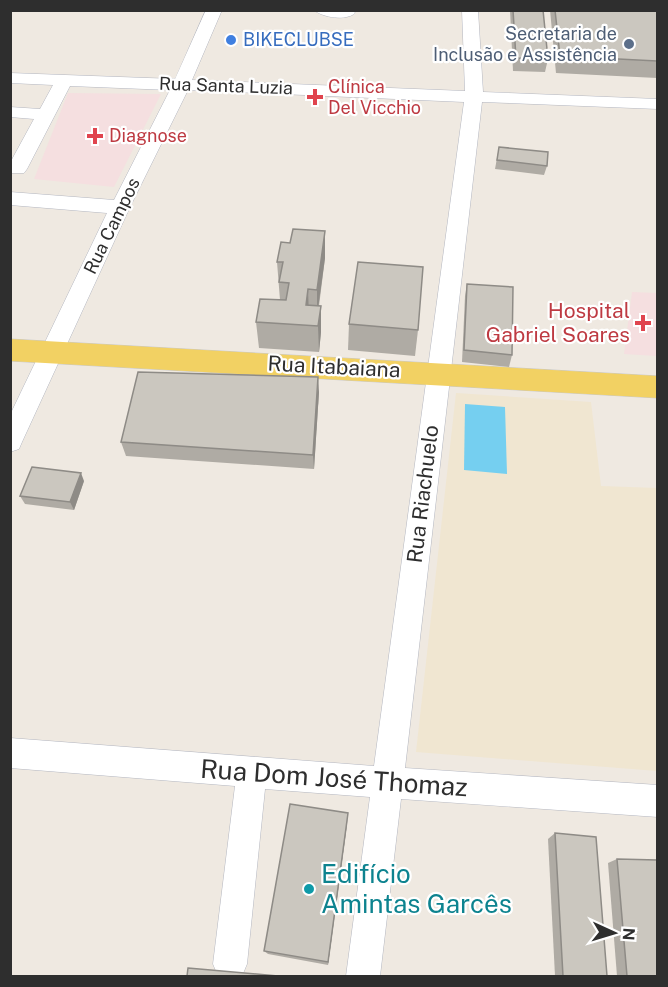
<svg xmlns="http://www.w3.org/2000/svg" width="668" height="987" viewBox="0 0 668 987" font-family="'Public Sans',sans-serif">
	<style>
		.education { fill: #f0e6d1 }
		.medical { fill: #f5dfe0 }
		.water { fill: #75cff0 }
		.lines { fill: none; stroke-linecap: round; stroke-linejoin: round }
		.minor-casing { stroke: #b4b7c1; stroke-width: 1 }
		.major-casing { stroke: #c9c9c9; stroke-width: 1 }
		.minor { fill: #fff; fill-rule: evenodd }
		.major { fill: #f2d163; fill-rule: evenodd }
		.wall { fill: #afaba4 }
		.shaded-wall { fill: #8e8b86 }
		.building { fill: #cbc7bf; stroke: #8e8b86; stroke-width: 1.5 }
		.shop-dot { fill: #3f7fe0; stroke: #fff; stroke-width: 2 }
		.service-dot { fill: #5c6f8a; stroke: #fff; stroke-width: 2 }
		.health-dot { fill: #e0444e; stroke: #fff; stroke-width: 2 }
		.culture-dot { fill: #0f9aa8; stroke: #fff; stroke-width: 2 }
		.labels { text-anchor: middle; stroke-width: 4.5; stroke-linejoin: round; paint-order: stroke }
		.far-service-label { font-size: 18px; fill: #4e5e75; stroke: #fff; text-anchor: end }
		.far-shop-label { font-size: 18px; fill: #366cbe; stroke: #fff; text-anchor: start }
		.far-street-label { font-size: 18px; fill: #2e2e2e; stroke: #fff }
		.far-health-label { font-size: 18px; fill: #be3a42; stroke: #fff; text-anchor: start }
		.health-label { font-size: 21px; fill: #be3a42; stroke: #fff; text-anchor: end }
		.street-label { font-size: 21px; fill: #2e2e2e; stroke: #fff }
		.near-street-label { font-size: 26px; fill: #2e2e2e; stroke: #fff }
		.near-culture-label { font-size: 26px; fill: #0d838f; stroke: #fff; text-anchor: start }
	</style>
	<rect width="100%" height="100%" fill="#efe9e1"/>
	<!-- education -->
	<polygon class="education" points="456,393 591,402 601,486 657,488 657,771 416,752"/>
	<!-- medical -->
	<g class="medical">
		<polygon points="68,93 161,94 114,187 34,179"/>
		<polygon points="632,292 657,293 657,356 624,354"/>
	</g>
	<!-- water -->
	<polygon class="water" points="465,404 505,407 507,474 464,470"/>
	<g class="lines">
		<!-- minor casing -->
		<g class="minor-casing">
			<g id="minor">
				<polygon points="206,10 222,10 192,80 465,91 462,10 478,10 483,92 658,99 658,109 482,102 405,768 658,785 658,817 401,799 380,976 346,976 370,797 265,789 247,964 242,976 218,976 213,964 235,786 10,768 10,738 374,766 464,102 188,90 130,207 22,442 19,449 10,452 10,415 107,213 10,205 10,192 114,200 170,90 70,86 27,169 24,173 10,173 10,163 34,119 10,117 10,107 40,109 53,85 10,83 10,73 175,79"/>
				<path d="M 314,10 L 353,10 L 355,13 C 347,21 323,18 314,10 Z"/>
			</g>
		</g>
		<!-- major casing -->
		<g class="major-casing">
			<polygon id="major" points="10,339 658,376 658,398 10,361"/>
		</g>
		<!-- minor -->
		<use href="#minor" class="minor"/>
		<!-- major -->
		<use href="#major" class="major"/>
	</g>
	<!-- wall -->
	<g class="wall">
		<polygon points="510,10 543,10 548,59 545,72 513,71"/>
		<polygon points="550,10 657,10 657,78 556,73"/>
		<polygon points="499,147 547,166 544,175 495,169"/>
		<polygon points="325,231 325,258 319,306 321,306 321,332 319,352 259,348 256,322 280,300 277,262 290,243"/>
		<polygon points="467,284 512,355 509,367 462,362 465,296"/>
		<polygon points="349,324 418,330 415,356 348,350"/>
		<polygon points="319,392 314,469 126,456 121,442"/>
		<polygon points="84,481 74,510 25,504 20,496"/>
		<polygon points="347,824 328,965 268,954 264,951"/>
		<polygon points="555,833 607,976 555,976 548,839"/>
		<polygon points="617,859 657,976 617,976 608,863"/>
	</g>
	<!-- shaded-wall -->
	<g class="shaded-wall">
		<polygon points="325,231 325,258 317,316 317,290"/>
		<polygon points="308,289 309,316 306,305"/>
		<polygon points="321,306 321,332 319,352 318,326"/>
		<polygon points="318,377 319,392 314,469 313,455"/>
		<polygon points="81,473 84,481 74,510 70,502"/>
		<polygon points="348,813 347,824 328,965 328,962"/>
	</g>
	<!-- building -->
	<g class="building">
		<polygon points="513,10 543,10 548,59 516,58"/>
		<polygon points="555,10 657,10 657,61 560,56"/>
		<polygon points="499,147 548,152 547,166 497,160"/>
		<polygon points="293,229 325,231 317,290 308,289 306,305 321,306 318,326 256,322 260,299 286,300 289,283 279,282 283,262 277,262 281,242 290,243"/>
		<polygon points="358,262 423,267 418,330 349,324"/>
		<polygon points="467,284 513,287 512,355 464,350"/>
		<polygon points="138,372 318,377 313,455 121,442"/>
		<polygon points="32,467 81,473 70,502 20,496"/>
		<polygon points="290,804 348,813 328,962 264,951"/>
		<polygon points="555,833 596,837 607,976 563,976"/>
		<polygon points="617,859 657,860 657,976 627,976"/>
		<polygon points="188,968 278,976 187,976"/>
	</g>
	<!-- markers -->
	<circle class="shop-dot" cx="231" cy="40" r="6"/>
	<circle class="service-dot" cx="629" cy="44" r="6"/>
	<g class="health-dot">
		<path d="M312 88h6v6h6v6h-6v6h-6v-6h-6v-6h6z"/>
		<path d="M92 127h6v6h6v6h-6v6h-6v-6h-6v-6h6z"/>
		<path d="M640 314h6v6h6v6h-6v6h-6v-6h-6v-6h6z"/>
	</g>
	<circle class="culture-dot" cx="309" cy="889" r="6"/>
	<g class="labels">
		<!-- far-service labels -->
		<g class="far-service-label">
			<text x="617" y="40">Secretaria de<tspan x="617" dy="21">Inclusão e Assistência</tspan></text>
		</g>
		<!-- far-shop labels -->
		<g class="far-shop-label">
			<text x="243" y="46">BIKECLUBSE</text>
		</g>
		<!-- far-street labels -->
		<g class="far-street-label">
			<text transform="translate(226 86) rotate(2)" y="6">Rua Santa Luzia</text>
			<text transform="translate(112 226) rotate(-64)" y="6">Rua Campos</text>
		</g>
		<!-- far-health labels -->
		<g class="far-health-label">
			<text x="328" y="93">Clínica<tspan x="328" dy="21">Del Vicchio</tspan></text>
			<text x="109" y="142">Diagnose</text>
		</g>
		<!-- health labels -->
		<g class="health-label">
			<text x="630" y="318">Hospital<tspan x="630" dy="24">Gabriel Soares</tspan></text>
		</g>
		<!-- street labels -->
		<g class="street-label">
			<text transform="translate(334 367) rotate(3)" y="7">Rua Itabaiana</text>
			<text transform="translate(423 494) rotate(-83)" y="7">Rua Riachuelo</text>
		</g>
		<!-- near-street labels -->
		<g class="near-street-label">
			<text transform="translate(334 778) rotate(4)" y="9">Rua Dom José Thomaz</text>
		</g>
		<!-- near-culture labels -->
		<g class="near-culture-label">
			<text x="321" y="883">Edifício<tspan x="321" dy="30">Amintas Garcês</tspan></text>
		</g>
	</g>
	<!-- border -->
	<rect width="668" height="987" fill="none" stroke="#2e2e2e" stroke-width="24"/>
	<!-- north arrow -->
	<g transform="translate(614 933) rotate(94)" stroke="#ffffff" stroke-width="4.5" paint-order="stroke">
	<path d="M0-4.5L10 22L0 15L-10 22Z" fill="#2e2e2e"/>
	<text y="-9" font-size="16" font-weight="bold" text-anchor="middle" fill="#2e2e2e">N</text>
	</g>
</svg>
